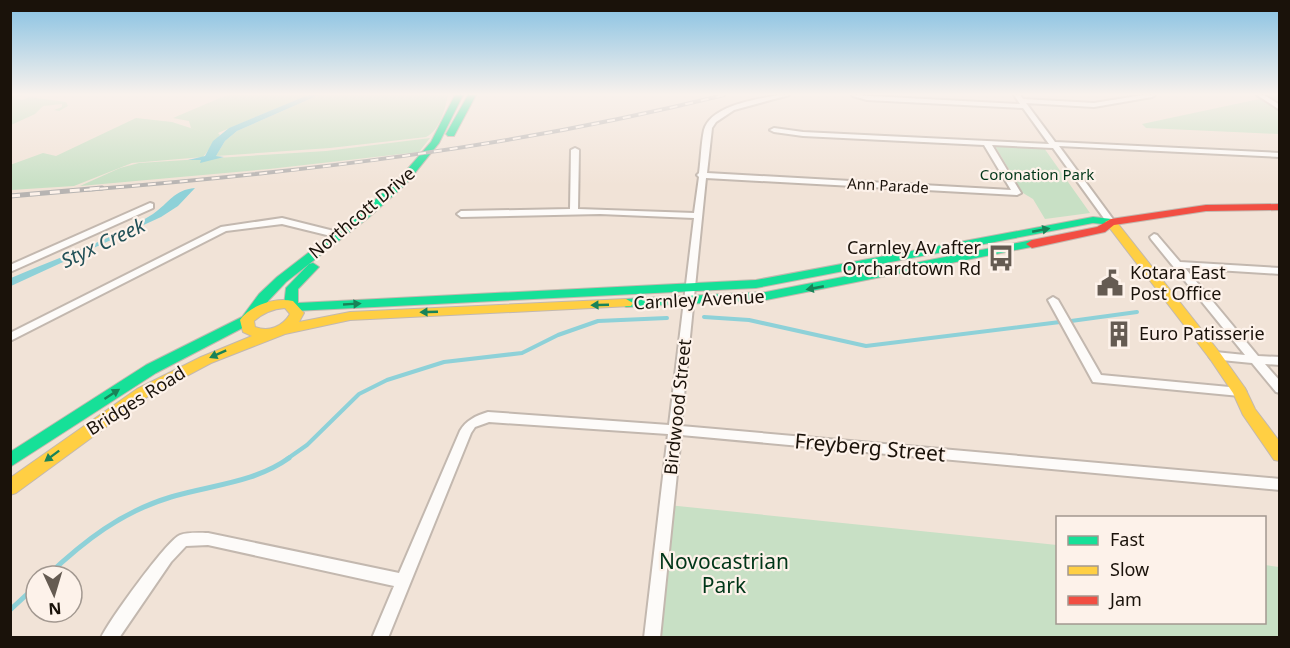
<svg xmlns="http://www.w3.org/2000/svg" width="1290" height="648" viewBox="0 0 1290 648" font-family="'Noto Sans',sans-serif">
	<style>
		.green { fill: #c8e0c5 }
		.water { fill: #8ed1d8 }
		.lines { fill: none; stroke-linecap: round; stroke-linejoin: round }
		.stream-far1 { stroke: #8ed1d8; stroke-width: 4 }
		.stream { stroke: #8ed1d8; stroke-width: 5 }
		.street-casing { stroke: #c3b8af; stroke-width: 4 }
		.fast-casing { stroke: #c3b8af; stroke-width: 2 }
		.slow-casing { stroke: #c3b8af; stroke-width: 2 }
		.jam-casing { stroke: #c3b8af; stroke-width: 2 }
		.street { fill: #fdfbf9; fill-rule: evenodd }
		.fast { fill: #16e098; fill-rule: evenodd }
		.slow { fill: #ffcf43; fill-rule: evenodd }
		.jam { fill: #f24e42; fill-rule: evenodd }
		.rail-far1-casing { stroke: #b7b4b2; stroke-width: 4 }
		.rail-casing { stroke: #b7b4b2; stroke-width: 5 }
		.rail-far1 { stroke: #fdf2ea; stroke-width: 2; stroke-dasharray: 8; stroke-linecap: butt }
		.rail { stroke: #fdf2ea; stroke-width: 3; stroke-dasharray: 10; stroke-linecap: butt }
		.oneway { fill: #188358 }
		.labels { text-anchor: middle; stroke-width: 4.5; stroke-linejoin: round; paint-order: stroke }
		.far-park-label { font-size: 15px; fill: #003618; stroke: #fdf2ea }
		.far-street-label { font-size: 15px; fill: #1a120a; stroke: #fdf2ea }
		.street-label { font-size: 18px; fill: #1a120a; stroke: #fdf2ea }
		.poi-label { font-size: 18px; fill: #1a120a; stroke: #fdf2ea; text-anchor: start }
		.water-label { font-size: 20px; font-style: italic; fill: #235158; stroke: #fdf2ea }
		.near-street-label { font-size: 21px; fill: #1a120a; stroke: #fdf2ea }
		.near-park-label { font-size: 21px; fill: #003618; stroke: #fdf2ea }
	</style>
	<rect width="100%" height="100%" fill="#f1e3d7"/>
	<!-- green -->
	<g class="green">
		<polygon points="11,95 24,95 15,98 22,100 30,97 66,102 68,106 59,111 54,110 62,107 62,104 43,106 35,114 11,125"/>
		<polygon points="227,95 308,95 218,133 220,135 203,157 132,163 74,186 11,190 10,165 43,153 56,156 136,118 172,122 206,133 191,128 189,121 173,118"/>
		<path d="M 319,95 L 448,95 C 445,109 440,130 426,137 L 330,148 L 216,156 L 225,141 L 237,131 Z"/>
		<polygon points="1260,95 1279,95 1279,100 1268,99 1279,108 1279,134 1146,128 1142,124 1264,98"/>
		<polygon points="430,138 419,152 269,169 80,186 120,168 139,163 326,151"/>
		<polygon points="995,146 1044,148 1090,213 1045,219 1033,199 1023,193"/>
		<polygon points="668,505 1057,545 1058,622 1264,622 1265,565 1279,567 1279,637 652,638"/>
	</g>
	<!-- water -->
	<g class="water">
		<polygon points="308,95 319,95 237,131 225,141 216,156 224,157 200,163 201,160 188,160 205,156 213,141 229,128"/>
		<path d="M 195,188 L 178,206 L 161,217 L 11,286 L 11,278 C 54,259 114,239 153,214 C 170,202 174,190 195,188 Z"/>
	</g>
	<g class="lines">
		<!-- stream-far1 -->
		<g class="stream-far1">
			<polyline points="704,317 749,320 866,346 1060,322"/>
			<polyline points="1071,321 1137,312"/>
			<polyline points="287,459 307,445 359,394 387,380 444,362 522,353 558,335 598,321 667,318"/>
		</g>
		<!-- stream -->
		<g class="stream">
			<path d="M 47,576 C 84,541 121,512 171,497 C 211,485 254,483 289,458"/>
			<polyline points="10,610 36,586"/>
		</g>
		<!-- street casing -->
		<g class="street-casing">
			<g id="street">
				<path d="M 779,95 L 789,95 L 734,110 L 716,122 L 712,128 L 707,173 L 1011,190 L 984,145 L 803,136 L 774,132 L 770,130 L 774,128 L 803,132 L 1049,144 L 1023,108 L 867,100 L 853,96 L 852,95 L 1020,104 L 1014,95 L 1020,95 L 1023,99 L 1094,103 L 1143,95 L 1155,95 L 1152,97 L 1094,107 L 1026,103 L 1055,142 L 1280,153 L 1280,157 L 1059,146 L 1115,222 L 1111,225 L 1108,224 L 1053,148 L 992,145 L 1021,193 L 1017,195 L 706,178 L 681,426 L 1280,479 L 1280,490 L 681,435 L 660,638 L 644,638 L 668,434 L 489,422 L 475,427 L 471,433 L 388,638 L 372,638 L 394,586 L 208,545 L 186,546 L 171,562 L 119,638 L 101,638 C 108,622 167,540 180,535 C 188,532 200,533 208,533 L 399,573 L 460,431 C 466,420 476,416 488,412 L 669,425 L 694,218 L 600,214 L 461,217 L 457,214 L 461,211 L 570,209 L 571,150 L 575,148 L 579,150 L 578,209 L 694,213 L 699,177 L 697,175 L 699,173 C 701,159 701,144 704,130 C 711,105 758,99 779,95 Z"/>
				<polygon points="1257,95 1264,95 1280,105 1280,110"/>
				<polygon points="150,203 153,204 153,208 10,272 10,265"/>
				<polygon points="282,218 342,233 343,235 339,238 282,224 226,231 10,341 10,333 221,227"/>
				<polygon points="1154,234 1157,235 1180,262 1280,268 1280,274 1185,268 1258,356 1280,357 1280,365 1265,364 1280,381 1280,393 1276,392 1252,363 1211,359 1209,356 1211,353 1215,352 1245,355 1151,239 1150,237"/>
				<polygon points="1053,297 1058,300 1101,375 1240,388 1244,389 1246,392 1244,395 1240,396 1093,382 1048,300"/>
			</g>
		</g>
		<!-- fast casing -->
		<g class="fast-casing">
			<g id="fast">
				<polygon points="455,95 463,95 439,143 406,184 368,218 286,282 269,300 252,323 156,373 10,467 10,452 146,365 242,317 259,294 277,277 360,213 399,179 431,142"/>
				<polygon points="468,95 476,95 454,136 448,136 446,134"/>
				<polygon points="1093,217 1112,219 1118,222 1112,225 1093,223 756,288 294,311 284,305 286,288 309,264 313,263 319,267 298,289 298,303 756,280"/>
				<polygon points="1032,240 1038,244 1036,246 766,300 626,307 619,303 626,299 766,292"/>
			</g>
		</g>
		<!-- slow casing -->
		<g class="slow-casing">
			<g id="slow">
				<polygon points="1111,219 1115,220 1220,353 1245,388 1255,409 1280,442 1280,461 1274,460 1243,415 1233,393 1210,359 1105,222"/>
				<path d="M 626,299 L 633,303 L 631,306 L 350,320 L 285,334 L 211,363 L 147,397 L 16,493 L 10,495 L 10,478 L 137,389 L 201,357 L 252,336 L 243,332 L 240,320 C 251,305 275,297 293,301 L 304,313 L 299,322 L 350,312 ZM 285,308 L 290,314 C 282,327 269,332 255,327 L 254,321 C 263,313 272,309 285,308 Z"/>
			</g>
		</g>
		<!-- jam casing -->
		<g class="jam-casing">
			<polygon id="jam" points="1280,204 1280,210 1206,211 1114,225 1105,232 1032,248 1026,244 1032,240 1097,227 1111,219 1206,205"/>
		</g>
		<!-- street -->
		<use href="#street" class="street"/>
		<!-- fast -->
		<use href="#fast" class="fast"/>
		<!-- slow -->
		<use href="#slow" class="slow"/>
		<!-- jam -->
		<use href="#jam" class="jam"/>
		<!-- rail-far1 casing -->
		<g class="rail-far1-casing">
			<path id="rail-far1" d="M 84,190 C 303,172 510,148 724,95"/>
		</g>
		<!-- rail casing -->
		<g class="rail-casing">
			<polyline id="rail" points="10,196 102,188"/>
		</g>
		<!-- rail-far1 -->
		<use href="#rail-far1" class="rail-far1"/>
		<!-- rail -->
		<use href="#rail" class="rail"/>
	</g>
	<!-- one-way arrows -->
	<defs><path id="oneway-solid" d="M-6-.8H1V-3.2L6.5 0L1 3.2V.8H-6Z" transform="scale(1.5)"/></defs>
	<g class="oneway">
		<use href="#oneway-solid" transform="translate(1041 230) rotate(-11)"/>
		<use href="#oneway-solid" transform="translate(815 288) rotate(169)"/>
		<use href="#oneway-solid" transform="translate(352 304) rotate(-3)"/>
		<use href="#oneway-solid" transform="translate(600 305) rotate(178)"/>
		<use href="#oneway-solid" transform="translate(429 312) rotate(178)"/>
		<use href="#oneway-solid" transform="translate(218 354) rotate(156)"/>
		<use href="#oneway-solid" transform="translate(112 394) rotate(-33)"/>
		<use href="#oneway-solid" transform="translate(52 456) rotate(143)"/>
	</g>
	<!-- sky -->
	<linearGradient id="sky" x2="0" y2="1"><stop stop-color="#84c0e2"/><stop offset="0.51" stop-color="#f9f2ed"/><stop offset="1" stop-color="#f9f2ed" stop-opacity="0"/></linearGradient>
	<rect width="1290" height="185" fill="url(#sky)"/>
	<!-- icons -->
	<defs>
		<g id="bus-bare" transform="scale(2.07)"><path d="M-5-6H5V4H4V6H2V4H-2V6H-4V4H-5ZM-3.5-4V0h7V-4ZM-3.5 1.2v1.5H-2V1.2ZM2 1.2v1.5H3.5V1.2Z" fill="#655b52" stroke="#fdf2ea" stroke-width="2.5" paint-order="stroke"/></g>
		<g id="civic-bare" transform="scale(2.07)"><path d="M-.6-6.5H3V-4.5H.6V-3L4-1V1h2V6H-6V1h2V-1L-.6-3ZM-1.2 2.5V6h2.4V2.5Z" fill="#655b52" stroke="#fdf2ea" stroke-width="2.5" paint-order="stroke"/></g>
		<g id="building-bare" transform="scale(2.07)"><path d="M-4-6H4V6H1V3H-1V6H-4ZM-2.5-4.3h1.7v1.8h-1.7ZM.8-4.3h1.7v1.8H.8ZM-2.5-1h1.7V.8h-1.7ZM.8-1h1.7V.8H.8Z" fill="#655b52" stroke="#fdf2ea" stroke-width="2.5" paint-order="stroke"/></g>
	</defs>
	<g fill-rule="evenodd">
		<use href="#bus-bare" x="1001" y="258"/>
		<use href="#civic-bare" x="1110" y="283"/>
		<use href="#building-bare" x="1119" y="334"/>
	</g>
	<g class="labels">
		<!-- far-park labels -->
		<g class="far-park-label">
			<text x="1037" y="180">Coronation Park</text>
		</g>
		<!-- far-street labels -->
		<g class="far-street-label">
			<text transform="translate(888 186) rotate(3)" y="5">Ann Parade</text>
		</g>
		<!-- street labels -->
		<g class="street-label">
			<text transform="translate(362 213) rotate(-40)" y="6">Northcott Drive</text>
			<text transform="translate(699 300) rotate(-3)" y="6">Carnley Avenue</text>
			<text transform="translate(136 401) rotate(-32)" y="6">Bridges Road</text>
			<text transform="translate(678 407) rotate(-84)" y="6">Birdwood Street</text>
		</g>
		<!-- poi labels -->
		<g class="poi-label">
			<text x="981" y="254" text-anchor="end">Carnley Av after<tspan x="981" dy="21">Orchardtown Rd</tspan></text>
			<text x="1130" y="279">Kotara East<tspan x="1130" dy="21">Post Office</tspan></text>
			<text x="1139" y="340">Euro Patisserie</text>
		</g>
		<!-- water labels -->
		<g class="water-label">
			<text transform="translate(103 243) rotate(-25)" y="7">Styx Creek</text>
		</g>
		<!-- near-street labels -->
		<g class="near-street-label">
			<text transform="translate(870 448) rotate(5)" y="7">Freyberg Street</text>
		</g>
		<!-- near-park labels -->
		<g class="near-park-label">
			<text x="724" y="569">Novocastrian<tspan x="724" dy="24">Park</tspan></text>
		</g>
	</g>
	<!-- border -->
	<rect width="1290" height="648" fill="none" stroke="#1a120a" stroke-width="24"/>
	<!-- legend -->
	<rect x="1056" y="516" width="210" height="108" fill="#fdf2ea" stroke="#a29890" stroke-width="1.5"/>
	<rect x="1068" y="536" width="30" height="9" fill="#16e098" stroke="#a29890" stroke-width="1.5"/>
	<text x="1110" y="546" font-size="18" fill="#1a120a">Fast</text>
	<rect x="1068" y="566" width="30" height="9" fill="#ffcf43" stroke="#a29890" stroke-width="1.5"/>
	<text x="1110" y="576" font-size="18" fill="#1a120a">Slow</text>
	<rect x="1068" y="596" width="30" height="9" fill="#f24e42" stroke="#a29890" stroke-width="1.5"/>
	<text x="1110" y="606" font-size="18" fill="#1a120a">Jam</text>
	<!-- north arrow -->
	<g transform="translate(54 594) rotate(176)"><circle r="28" fill="#fdf2ea" stroke="#a29890" stroke-width="1.5"/>
	<path d="M0-4.5L10 22L0 15L-10 22Z" fill="#655b52"/>
	<text y="-9" font-size="16" font-weight="bold" text-anchor="middle" fill="#1a120a">N</text>
	</g>
</svg>
